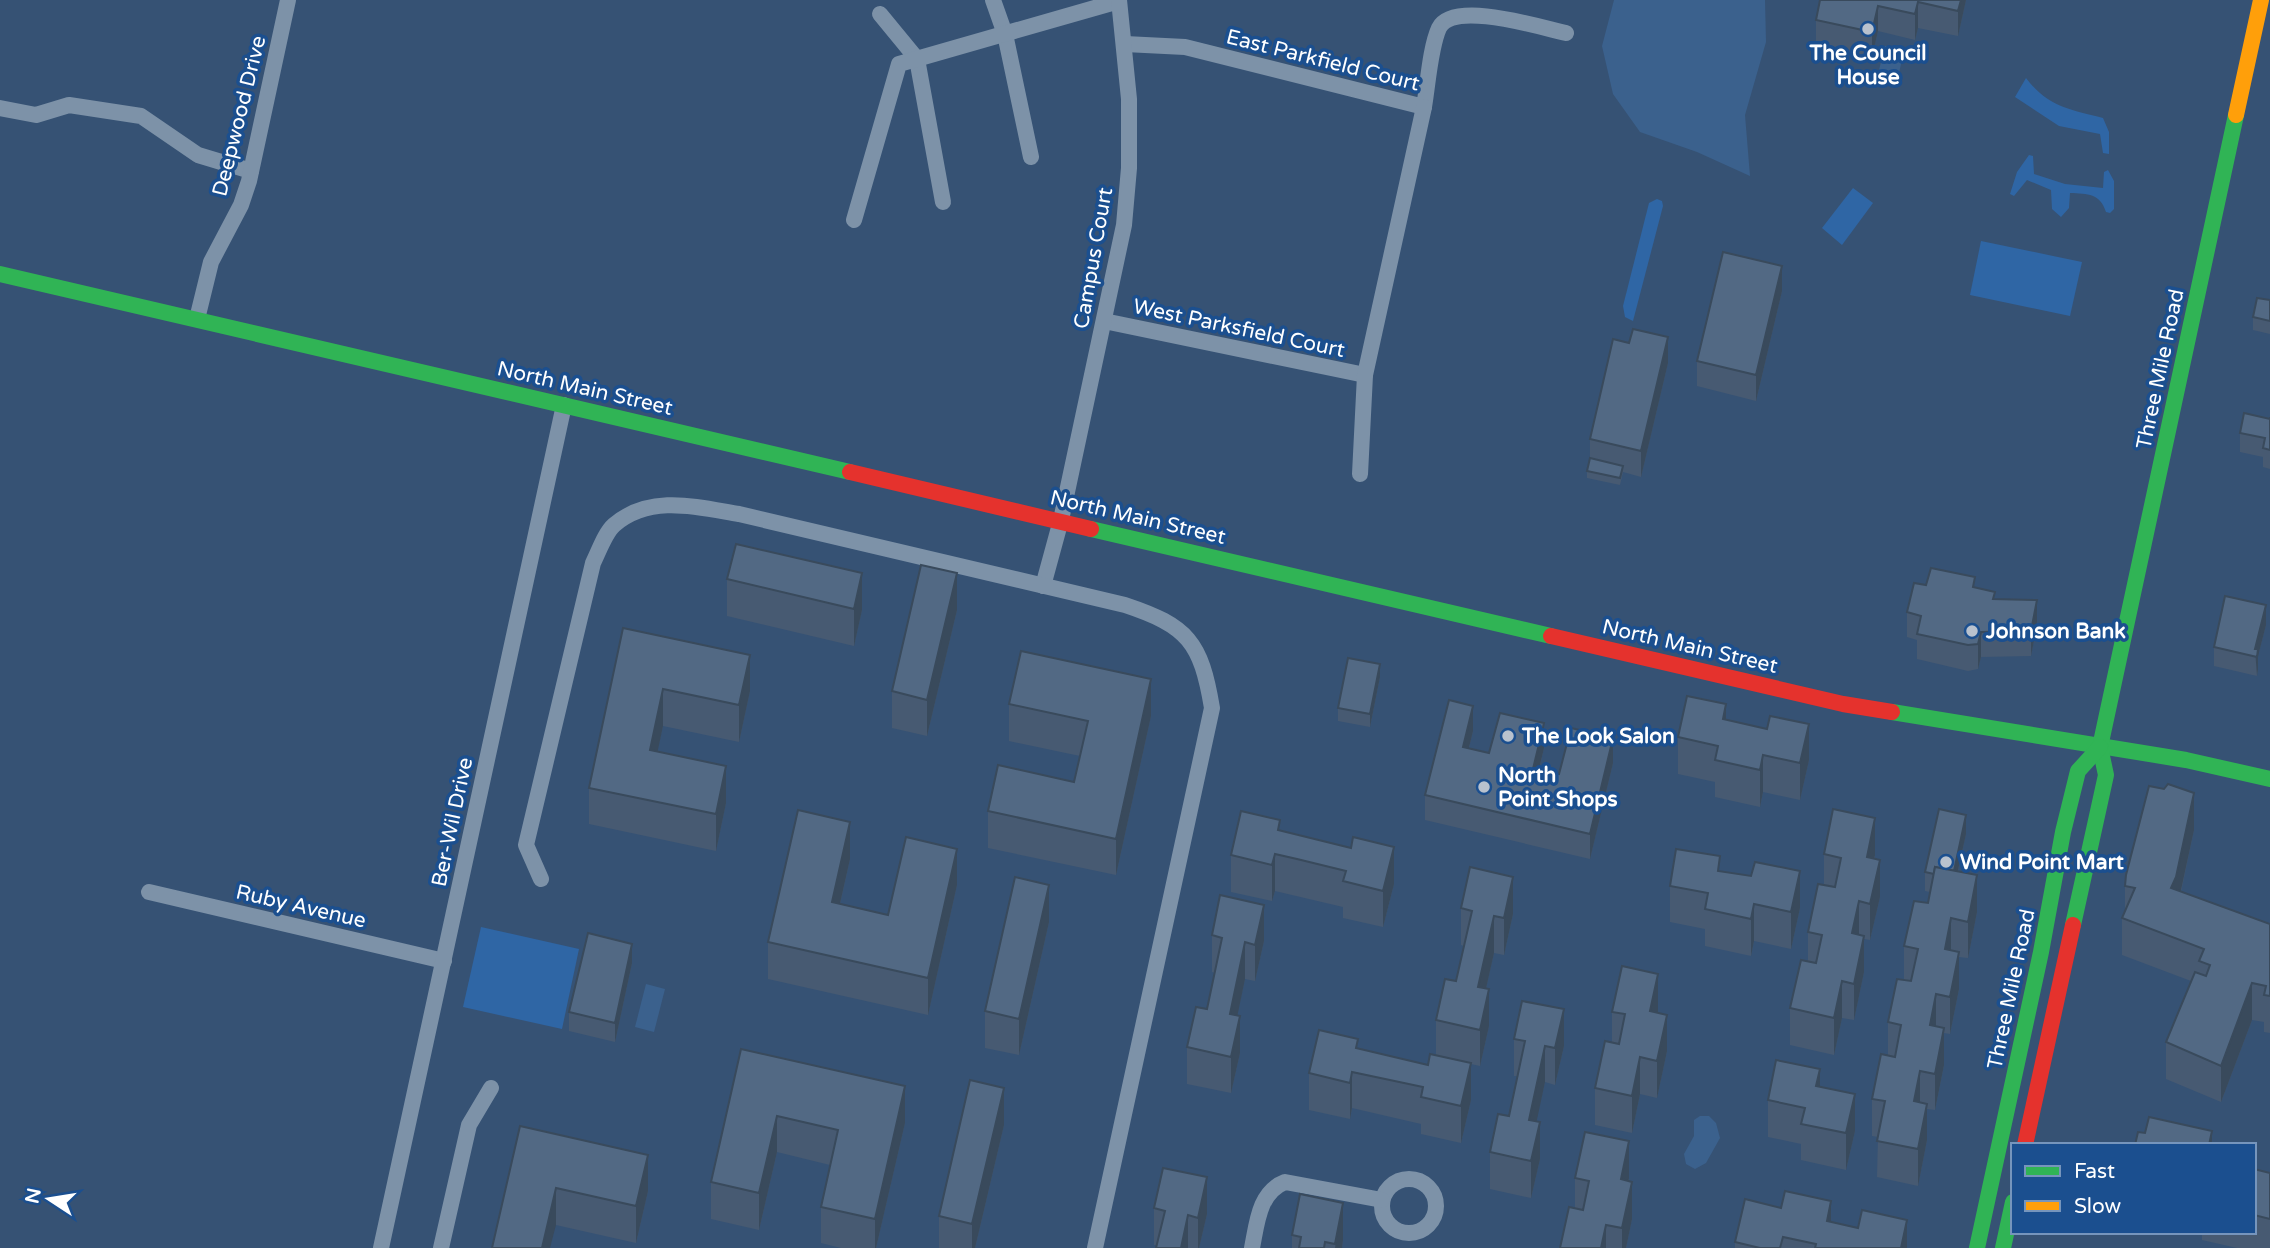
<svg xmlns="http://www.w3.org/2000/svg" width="2270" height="1248" viewBox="0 0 2270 1248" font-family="'Varela Round',sans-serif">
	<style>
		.green { fill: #2f66a5 }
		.water { fill: #3b618d }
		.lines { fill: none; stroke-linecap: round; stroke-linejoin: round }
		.street { stroke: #7d92a8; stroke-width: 16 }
		.fast { stroke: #30b455; stroke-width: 16 }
		.slow { stroke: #ff9f0a; stroke-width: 16 }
		.jam { stroke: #e5322d; stroke-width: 16 }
		.wall { fill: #475a72 }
		.shaded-wall { fill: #394a5c }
		.building { fill: #526984; stroke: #394a5c; stroke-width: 2 }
		.poi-dot { fill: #b9c2ce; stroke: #1b4f8f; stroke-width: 2.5 }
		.labels { text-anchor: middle; stroke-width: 7; stroke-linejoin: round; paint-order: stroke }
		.poi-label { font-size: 21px; font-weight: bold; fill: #fff; stroke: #1b4f8f; text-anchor: start }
		.street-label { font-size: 21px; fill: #fff; stroke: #1b4f8f }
	</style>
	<rect width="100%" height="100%" fill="#365274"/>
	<!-- green -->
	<g class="green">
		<path d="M 2026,78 C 2047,106 2070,110 2103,118 L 2109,132 L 2109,154 L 2103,153 L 2100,134 L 2059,126 L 2015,97 Z"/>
		<path d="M 2029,155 L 2033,156 L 2034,174 L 2065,184 L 2103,188 L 2104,172 L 2108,170 L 2114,181 L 2114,209 L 2110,213 L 2106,212 C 2100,193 2088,194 2070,193 L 2069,208 L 2061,217 L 2052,209 L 2051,190 L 2027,180 L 2014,196 L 2010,194 L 2017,172 Z"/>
		<polygon points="1853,188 1873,203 1842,245 1822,228"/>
		<polygon points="1657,199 1662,201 1663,206 1633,321 1625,317 1623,306 1649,203"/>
		<polygon points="1981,241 2082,262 2070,316 1970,295"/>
		<polygon points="481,927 579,949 562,1029 463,1007"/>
	</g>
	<!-- water -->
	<g class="water">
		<polygon points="1614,0 1765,0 1766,42 1745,115 1750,176 1697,152 1640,132 1613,94 1602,46"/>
		<polygon points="1885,46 1904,50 1896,87 1876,82"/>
		<polygon points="646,984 665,989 654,1032 635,1027"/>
		<polygon points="1700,1116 1709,1116 1716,1123 1720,1138 1706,1163 1695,1169 1686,1164 1684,1154 1694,1136 1694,1120"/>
	</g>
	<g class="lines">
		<!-- street -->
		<g class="street">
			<polyline points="993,0 1005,34 1031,157"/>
			<polyline points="880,14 917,59 943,202"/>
			<path d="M 1125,44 L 1185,47 L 1424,107 C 1428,84 1430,48 1439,28 C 1453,0 1539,27 1566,33"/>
			<polyline points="0,108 36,115 69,105 141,116 198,155 251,171"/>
			<polyline points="854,220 899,64 1119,1"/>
			<polyline points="197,319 211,262 241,205 249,181 288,0"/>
			<polyline points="1104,321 1365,375"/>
			<polyline points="1360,474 1365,375 1424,107"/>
			<polyline points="1043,586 1061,520 1124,225 1129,168 1129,99 1119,0"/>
			<path d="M 541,879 L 526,845 L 593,563 C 599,551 605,533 614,525 C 650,494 697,507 739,514 L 1125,605 C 1188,626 1201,642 1212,708 L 1095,1248"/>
			<polyline points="149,892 444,961"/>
			<circle cx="1409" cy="1206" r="27"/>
			<polyline points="381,1248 564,405"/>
			<polyline points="441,1248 469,1125 491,1088"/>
			<path d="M 1252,1248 C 1257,1223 1259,1192 1285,1182 L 1382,1200"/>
		</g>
		<!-- fast -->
		<g class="fast">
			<polyline points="0,274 850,472"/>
			<polyline points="1091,529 1551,636"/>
			<polyline points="1892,712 2186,760 2270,779"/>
			<polyline points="2073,925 2106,775 2100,747 2236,115"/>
			<polyline points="1977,1248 2041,952 2063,832 2078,771 2100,747"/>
			<polyline points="2003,1248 2013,1202"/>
		</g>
		<!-- slow -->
		<polyline class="slow" points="2236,115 2261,0"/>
		<!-- jam -->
		<g class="jam">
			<polyline points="850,472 1091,529"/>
			<polyline points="1551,636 1843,704 1892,712"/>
			<polyline points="2025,1145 2073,925"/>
		</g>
	</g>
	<!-- wall -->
	<g class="wall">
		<polygon points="1820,0 1966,0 1958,36 1918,28 1915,40 1878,31 1872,57 1816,45 1816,20"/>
		<polygon points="1782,291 1756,401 1697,386 1697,361"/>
		<polygon points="2270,300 2270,334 2253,330 2253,317"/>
		<polygon points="1668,363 1641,477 1623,472 1620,485 1587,478 1587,471 1590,458 1590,439"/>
		<polygon points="2270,417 2270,469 2263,467 2263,457 2240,452 2240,433 2270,419"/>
		<polygon points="727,579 862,610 854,646 727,616"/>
		<polygon points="1926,585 1975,587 2037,625 2031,656 1981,657 1978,669 1968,671 1917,659 1917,640 1907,637 1907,612"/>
		<polygon points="957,610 927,736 892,728 892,691"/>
		<polygon points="2266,625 2258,656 2258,669 2257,676 2214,666 2214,647"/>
		<polygon points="623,628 750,691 739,742 663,726 657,752 726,803 716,851 589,824 589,788"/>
		<polygon points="1380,677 1370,727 1338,721 1338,708"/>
		<polygon points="1009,704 1151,716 1116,875 988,848 988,811 1074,782 1080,756 1009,741"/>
		<polygon points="1726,720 1809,760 1800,800 1763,792 1760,807 1715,797 1715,782 1678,774 1678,737"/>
		<polygon points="1473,731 1469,748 1489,753 1544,748 1539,770 1559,774 1613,763 1590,859 1425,820 1425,795"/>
		<polygon points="2164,789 2194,830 2181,892 2270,924 2270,1033 2264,1032 2264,1022 2252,1020 2221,1102 2166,1079 2166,1042 2191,981 2122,955 2122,918 2125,910 2125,886"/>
		<polygon points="1280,831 1394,884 1383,927 1343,918 1343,907 1275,891 1272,901 1231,892 1231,855"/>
		<polygon points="1966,834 1958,871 1977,912 1968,958 1959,957 1959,989 1950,1034 1944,1033 1944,1065 1935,1110 1927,1109 1927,1140 1918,1186 1877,1177 1878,1137 1872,1136 1872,1099 1888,1056 1888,1022 1904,980 1904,946 1928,903 1930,892 1925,891 1925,872"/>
		<polygon points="1824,854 1875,855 1875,859 1880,897 1870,940 1864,939 1864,972 1854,1020 1842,1018 1834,1055 1790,1045 1790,1008 1808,961 1808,932 1824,885"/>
		<polygon points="850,859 840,904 888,915 957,885 928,1015 768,979 768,942"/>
		<polygon points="1720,871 1800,908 1791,949 1754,941 1751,956 1705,946 1705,929 1670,922 1670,886"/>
		<polygon points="1461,908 1513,914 1504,955 1494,953 1486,988 1489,1026 1480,1066 1471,1064 1471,1100 1461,1143 1421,1134 1421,1124 1352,1108 1350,1119 1309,1110 1309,1073 1358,1049 1428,1065 1436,1055 1436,1020 1456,981 1464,946 1461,945"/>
		<polygon points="1049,922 1019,1055 985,1048 985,1011"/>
		<polygon points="1212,935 1264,941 1255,981 1245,979 1237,1015 1240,1053 1231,1093 1187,1084 1187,1047 1207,1009 1215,973 1212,972"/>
		<polygon points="632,963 615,1042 569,1031 569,1012"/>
		<polygon points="1658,1011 1667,1051 1657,1098 1640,1094 1632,1133 1595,1125 1595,1088 1612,1043 1612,1012"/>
		<polygon points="1514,1039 1564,1046 1555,1085 1545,1082 1536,1121 1540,1159 1531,1198 1490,1189 1490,1152 1509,1116 1517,1076 1514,1076"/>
		<polygon points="741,1049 905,1123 876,1248 841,1248 821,1243 821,1207 830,1165 777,1152 759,1230 711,1219 711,1182"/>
		<polygon points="1820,1087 1855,1131 1846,1170 1801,1160 1801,1144 1768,1137 1768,1100"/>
		<polygon points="1004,1125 975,1248 939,1248 939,1216"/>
		<polygon points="520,1126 648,1191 636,1243 556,1225"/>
		<polygon points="2254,1169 2270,1173 2270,1248 2237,1248 2202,1240 2202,1232 2254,1232"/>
		<polygon points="1575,1178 1629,1178 1632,1219 1626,1248 1560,1248 1575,1208"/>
		<polygon points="1154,1208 1207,1214 1199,1248 1156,1248 1157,1245 1154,1245"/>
		<polygon points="1831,1222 1907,1248 1735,1248 1735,1242"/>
		<polygon points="1292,1235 1343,1240 1342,1248 1292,1248"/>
	</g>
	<!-- shaded-wall -->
	<g class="shaded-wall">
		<polygon points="1961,0 1966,0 1958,36 1958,11"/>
		<polygon points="1918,2 1918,28 1915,40 1915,14"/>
		<polygon points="1878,6 1878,31 1872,57 1872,32"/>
		<polygon points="1782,266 1782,291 1756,401 1756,375"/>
		<polygon points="1668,337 1668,363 1641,477 1641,451"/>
		<polygon points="862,573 862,610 854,646 854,609"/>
		<polygon points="957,573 957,610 927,736 927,700"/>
		<polygon points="2037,600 2037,625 2031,656 2031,631"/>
		<polygon points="2266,605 2266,625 2258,656 2258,669 2257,676 2255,649"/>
		<polygon points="1981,632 1981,657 1978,669 1978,644"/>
		<polygon points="750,655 750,691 739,742 739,705"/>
		<polygon points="1380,664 1380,677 1370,727 1370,714"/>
		<polygon points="1151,679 1151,716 1116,875 1116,839"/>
		<polygon points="663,689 663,726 650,787 650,750"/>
		<polygon points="1726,704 1726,741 1723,719"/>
		<polygon points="1473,706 1473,731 1463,772 1463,747"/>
		<polygon points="1544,723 1544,748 1533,794 1533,769"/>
		<polygon points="1809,724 1809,760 1800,800 1800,763"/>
		<polygon points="1613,738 1613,763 1590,859 1590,834"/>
		<polygon points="1763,755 1763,792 1760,807 1760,770"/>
		<polygon points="726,766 726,803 716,851 716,814"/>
		<polygon points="2194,793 2194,830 2176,913 2171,888"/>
		<polygon points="1966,815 1966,834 1952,897 1952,877"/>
		<polygon points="1875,818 1875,855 1867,894 1867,857"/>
		<polygon points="850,822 850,859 832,939 832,902"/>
		<polygon points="1394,847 1394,884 1383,927 1383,891"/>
		<polygon points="957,849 957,885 928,1015 928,978"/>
		<polygon points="1275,854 1275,891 1272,901 1272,865"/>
		<polygon points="1880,860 1880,897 1870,940 1870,904"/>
		<polygon points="1800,871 1800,908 1791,949 1791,912"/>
		<polygon points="1977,875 1977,912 1968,958 1968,922"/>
		<polygon points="1513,877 1513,914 1504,955 1504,918"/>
		<polygon points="1049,885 1049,922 1019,1055 1019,1019"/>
		<polygon points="1859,901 1859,938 1852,933"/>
		<polygon points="1754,904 1754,941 1751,956 1751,919"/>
		<polygon points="1264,905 1264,941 1255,981 1255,945"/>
		<polygon points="1494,916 1494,953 1478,1024 1478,987"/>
		<polygon points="1951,918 1951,955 1945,949"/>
		<polygon points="1864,936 1864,972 1854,1020 1854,984"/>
		<polygon points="1245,942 1245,979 1230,1051 1230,1014"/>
		<polygon points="632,944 632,963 615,1042 615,1023"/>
		<polygon points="1959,952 1959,989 1950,1034 1950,997"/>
		<polygon points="1658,974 1658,1011 1650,1048 1650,1011"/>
		<polygon points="1842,981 1842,1018 1834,1055 1834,1018"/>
		<polygon points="2252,983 2252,1020 2221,1102 2221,1066"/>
		<polygon points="1489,989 1489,1026 1480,1066 1480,1030"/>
		<polygon points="1936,994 1936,1031 1930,1025"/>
		<polygon points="1564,1009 1564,1046 1555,1085 1555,1048"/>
		<polygon points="1667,1015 1667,1051 1657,1098 1657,1061"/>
		<polygon points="1240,1016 1240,1053 1231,1093 1231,1057"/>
		<polygon points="1944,1028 1944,1065 1935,1110 1935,1074"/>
		<polygon points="1545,1046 1545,1082 1529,1157 1529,1120"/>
		<polygon points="1640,1057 1640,1094 1632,1133 1632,1096"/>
		<polygon points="1471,1063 1471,1100 1461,1143 1461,1106"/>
		<polygon points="1820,1069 1820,1106 1816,1086"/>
		<polygon points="1920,1071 1920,1107 1914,1101"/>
		<polygon points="1352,1072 1352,1108 1350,1119 1350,1083"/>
		<polygon points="905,1086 905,1123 876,1248 875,1248 875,1219"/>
		<polygon points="1004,1088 1004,1125 975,1248 972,1248 972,1224"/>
		<polygon points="1855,1094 1855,1131 1846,1170 1846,1133"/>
		<polygon points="1927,1104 1927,1140 1918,1186 1918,1149"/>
		<polygon points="777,1116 777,1152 759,1230 759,1193"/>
		<polygon points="1540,1122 1540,1159 1531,1198 1531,1161"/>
		<polygon points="2212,1131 2212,1145 2209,1145"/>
		<polygon points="1629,1141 1629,1178 1621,1216 1621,1179"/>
		<polygon points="648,1155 648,1191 636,1243 636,1206"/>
		<polygon points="1207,1177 1207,1214 1199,1248 1198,1248 1198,1218"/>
		<polygon points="1632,1182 1632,1219 1626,1248 1622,1248 1622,1228"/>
		<polygon points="556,1188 556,1225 550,1248 542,1248"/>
		<polygon points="1831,1201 1831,1238 1827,1221"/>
		<polygon points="1343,1203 1343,1240 1342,1248 1335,1248"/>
		<polygon points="1188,1215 1188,1248 1181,1248"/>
		<polygon points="1907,1220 1907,1248 1901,1248"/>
		<polygon points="1606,1225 1606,1248 1601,1248"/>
	</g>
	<!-- building -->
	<g class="building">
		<polygon points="1820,0 1961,0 1958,11 1918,2 1915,14 1878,6 1872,32 1816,20"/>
		<polygon points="1723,252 1782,266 1756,375 1697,361"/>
		<polygon points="2257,298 2270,300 2270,321 2253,317"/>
		<polygon points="1633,329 1668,337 1641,451 1590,439 1613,339 1629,343"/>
		<polygon points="2244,413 2270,419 2270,417 2270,450 2263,448 2265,438 2240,433"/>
		<polygon points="1590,458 1623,466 1620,478 1587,471"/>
		<polygon points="736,544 862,573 854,609 727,579"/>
		<polygon points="921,565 957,573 927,700 892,691"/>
		<polygon points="1931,568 1975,577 1973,587 1995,592 1993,599 2037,600 2031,631 1981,632 1978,644 1968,645 1917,634 1921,616 1907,612 1914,583 1926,585"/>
		<polygon points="2225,596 2266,605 2255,649 2258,649 2257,657 2214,647"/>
		<polygon points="623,628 750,655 739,705 663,689 650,750 726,766 716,814 589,788"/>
		<polygon points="1021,651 1151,679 1116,839 988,811 998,765 1074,782 1088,721 1009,704"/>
		<polygon points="1348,658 1380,664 1370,714 1338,708"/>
		<polygon points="1687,696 1726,704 1723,719 1767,729 1770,716 1809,724 1800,763 1763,755 1760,770 1715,760 1718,746 1678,737"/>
		<polygon points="1449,700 1473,706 1463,747 1489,753 1500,713 1544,723 1533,769 1559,774 1571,728 1613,738 1590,834 1425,795"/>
		<polygon points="2168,784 2194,793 2176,877 2171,888 2270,924 2270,996 2264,995 2266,986 2252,983 2221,1066 2166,1042 2195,972 2206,976 2210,965 2199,961 2204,949 2122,918 2135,888 2125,886 2126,875 2149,786 2164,789"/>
		<polygon points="1833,809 1875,818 1867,857 1880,860 1870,904 1859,901 1852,933 1864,936 1854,984 1842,981 1834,1018 1790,1008 1801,960 1816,963 1822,935 1808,932 1818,884 1835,887 1841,858 1824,854"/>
		<polygon points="1939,809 1966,815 1954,871 1935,867 1934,874 1925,872"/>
		<polygon points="798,810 850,822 832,902 888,915 906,837 957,849 928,978 768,942"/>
		<polygon points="1241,811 1280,820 1278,830 1351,848 1353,837 1394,847 1383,891 1343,881 1346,871 1297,859 1275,854 1272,865 1231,855"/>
		<polygon points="1676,849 1720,856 1718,871 1751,876 1755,862 1800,871 1791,912 1754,904 1751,919 1705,909 1708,893 1670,886"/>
		<polygon points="1470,867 1513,877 1504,918 1494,916 1478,987 1489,989 1480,1030 1436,1020 1445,979 1456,981 1472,911 1461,908"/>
		<polygon points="1935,867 1977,875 1968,922 1951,918 1945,949 1959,952 1950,997 1936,994 1930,1025 1944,1028 1935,1074 1920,1071 1914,1101 1927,1104 1918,1149 1877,1141 1885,1101 1872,1099 1881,1054 1895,1057 1901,1025 1888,1022 1897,979 1911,981 1918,949 1904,946 1914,901 1928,903"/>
		<polygon points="1015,877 1049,885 1019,1019 985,1011"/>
		<polygon points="1220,895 1264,905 1255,945 1245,942 1230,1014 1240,1016 1231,1057 1187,1047 1196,1007 1207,1009 1222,938 1212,935"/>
		<polygon points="588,933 632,944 615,1023 569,1012"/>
		<polygon points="1622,966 1658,974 1650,1011 1667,1015 1657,1061 1640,1057 1632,1096 1595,1088 1605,1041 1619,1044 1625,1014 1612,1012"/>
		<polygon points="1522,1001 1564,1009 1555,1048 1545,1046 1529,1120 1540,1122 1531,1161 1490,1152 1498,1114 1509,1116 1525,1041 1514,1039"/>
		<polygon points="1319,1030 1358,1039 1356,1048 1428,1065 1430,1054 1471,1063 1461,1106 1421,1097 1423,1087 1352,1072 1350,1083 1309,1073"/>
		<polygon points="741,1049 905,1086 875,1219 821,1207 838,1130 777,1116 759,1193 711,1182"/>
		<polygon points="1776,1060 1820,1069 1816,1086 1855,1094 1846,1133 1801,1124 1805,1108 1768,1100"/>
		<polygon points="970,1080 1004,1088 972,1224 939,1216"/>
		<polygon points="2149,1117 2212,1131 2209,1145 2135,1145 2138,1132 2145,1133"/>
		<polygon points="520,1126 648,1155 636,1206 556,1188 542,1248 492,1248"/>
		<polygon points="1585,1132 1629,1141 1621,1179 1632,1182 1622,1228 1606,1225 1601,1248 1560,1248 1569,1207 1583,1210 1589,1181 1575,1178"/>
		<polygon points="1163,1168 1207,1177 1198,1218 1188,1215 1181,1248 1156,1248 1165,1211 1154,1208"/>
		<polygon points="2254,1169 2270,1173 2270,1219 2254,1215"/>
		<polygon points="1785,1191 1831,1201 1827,1221 1858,1228 1862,1210 1907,1220 1901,1248 1815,1248 1816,1244 1783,1237 1780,1248 1760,1248 1735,1242 1745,1199 1781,1208"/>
		<polygon points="1300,1194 1343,1203 1335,1244 1325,1242 1324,1248 1299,1248 1301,1237 1292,1235"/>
	</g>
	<!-- markers -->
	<g class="poi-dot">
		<circle cx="1868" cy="29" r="7"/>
		<circle cx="1972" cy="631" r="7"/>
		<circle cx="1508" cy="736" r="7"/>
		<circle cx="1484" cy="787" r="7"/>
		<circle cx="1946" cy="862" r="7"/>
	</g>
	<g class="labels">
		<!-- poi labels -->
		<g class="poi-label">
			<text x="1868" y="60" text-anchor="middle">The Council<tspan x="1868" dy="24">House</tspan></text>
			<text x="1986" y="638">Johnson Bank</text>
			<text x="1522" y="743">The Look Salon</text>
			<text x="1498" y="782">North<tspan x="1498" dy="24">Point Shops</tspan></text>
			<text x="1960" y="869">Wind Point Mart</text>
		</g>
		<!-- street labels -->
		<g class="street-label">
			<text transform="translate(1323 60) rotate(14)" y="7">East Parkfield Court</text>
			<text transform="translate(239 116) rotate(-76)" y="7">Deepwood Drive</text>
			<text transform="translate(1093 258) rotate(-80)" y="7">Campus Court</text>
			<text transform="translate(1239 328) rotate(12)" y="7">West Parksfield Court</text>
			<text transform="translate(2160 369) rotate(-78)" y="7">Three Mile Road</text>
			<text transform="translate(585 388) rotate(13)" y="7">North Main Street</text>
			<text transform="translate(1138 517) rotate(13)" y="7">North Main Street</text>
			<text transform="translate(1690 646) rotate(13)" y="7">North Main Street</text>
			<text transform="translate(452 822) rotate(-78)" y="7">Ber-Wil Drive</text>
			<text transform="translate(301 906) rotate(13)" y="7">Ruby Avenue</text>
			<text transform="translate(2011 989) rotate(-78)" y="7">Three Mile Road</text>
		</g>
	</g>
	<!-- legend -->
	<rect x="2011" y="1143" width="245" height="91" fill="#1b4f8f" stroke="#7695bc" stroke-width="2"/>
	<rect x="2025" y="1166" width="35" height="10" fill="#30b455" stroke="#7695bc" stroke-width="2"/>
	<text x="2074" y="1178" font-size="21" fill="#ffffff">Fast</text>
	<rect x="2025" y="1201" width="35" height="10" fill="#ff9f0a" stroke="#7695bc" stroke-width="2"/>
	<text x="2074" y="1213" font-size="21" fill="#ffffff">Slow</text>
	<!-- north arrow -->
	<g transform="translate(49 1199) rotate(282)" stroke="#1b4f8f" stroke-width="5" paint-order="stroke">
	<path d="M0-5L12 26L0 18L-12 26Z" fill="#ffffff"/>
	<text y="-10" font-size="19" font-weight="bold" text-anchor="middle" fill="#ffffff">N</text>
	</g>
</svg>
